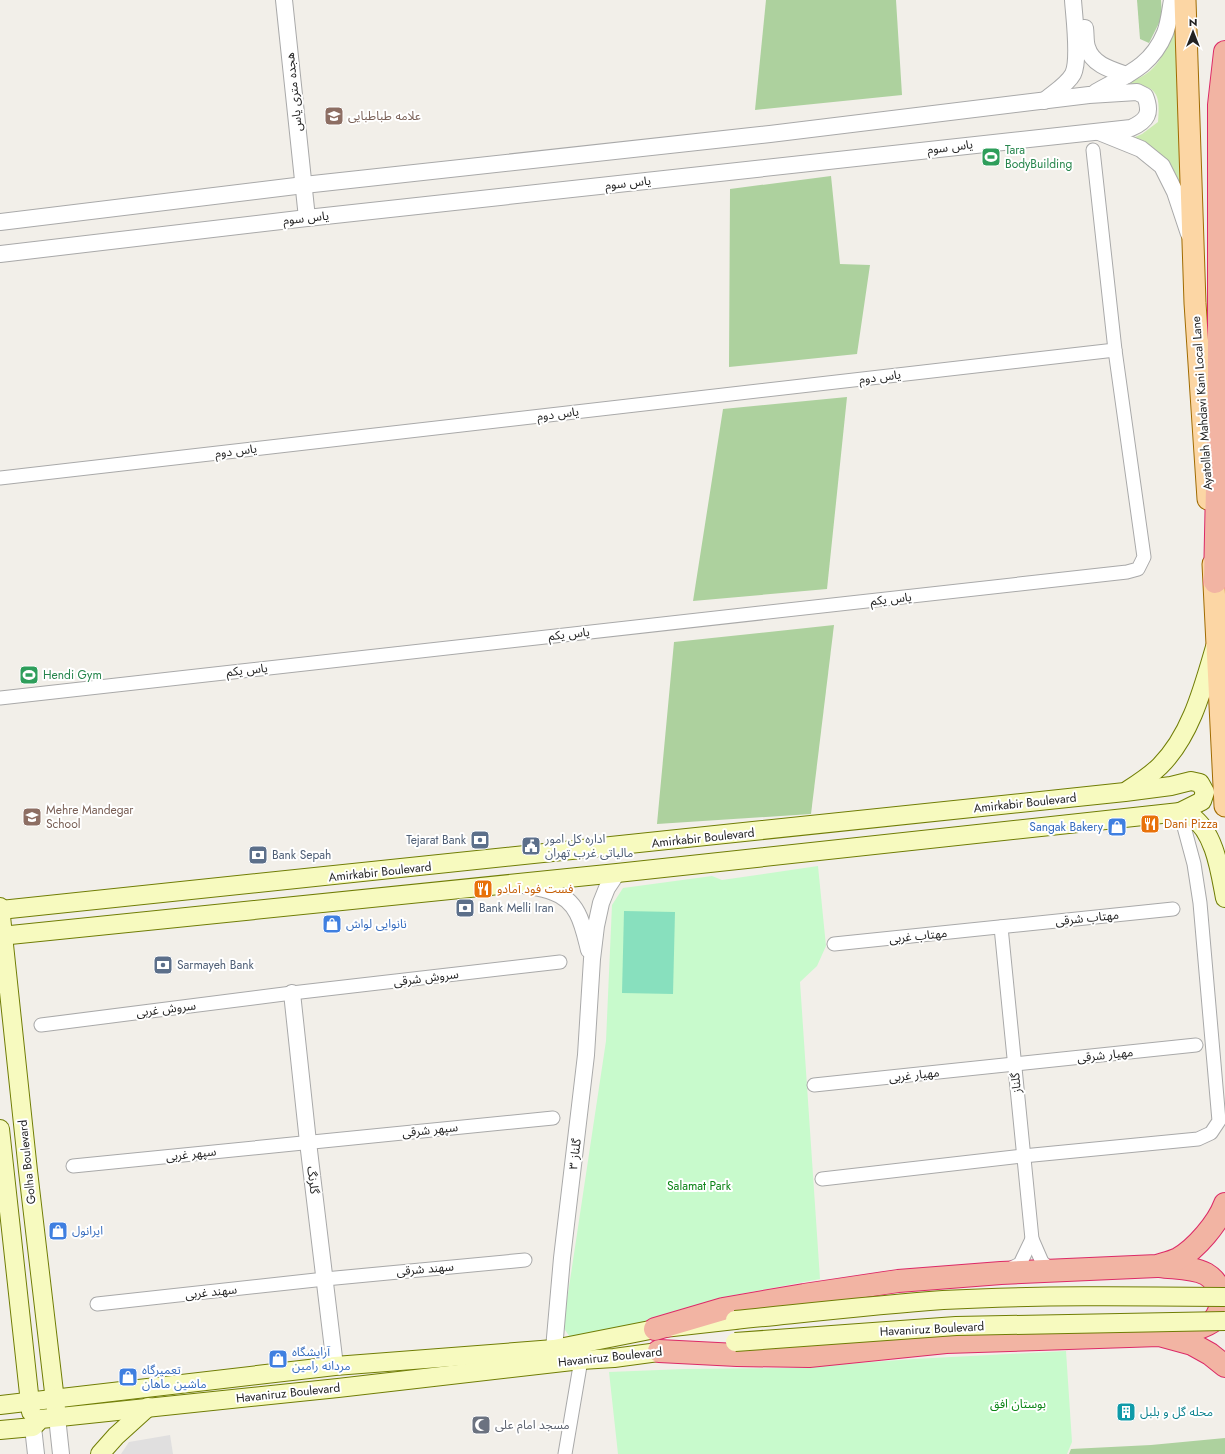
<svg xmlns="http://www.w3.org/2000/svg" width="1225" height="1454" viewBox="0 0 1225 1454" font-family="Jost,'Noto Sans Arabic',sans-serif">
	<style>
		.residential { fill: #e0dfdf }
		.grass { fill: #cdebb0 }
		.forest { fill: #add19e }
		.park { fill: #c8facc }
		.pitch { fill: #88e0be }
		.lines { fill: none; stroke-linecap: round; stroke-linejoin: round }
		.minor-casing { stroke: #a9a9a9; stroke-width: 15 }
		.tertiary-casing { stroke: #a9a9a9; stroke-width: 18 }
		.secondary-casing { stroke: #707d05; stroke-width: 20 }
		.primary-casing { stroke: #a06b00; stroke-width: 23 }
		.trunk-casing { stroke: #dc2a67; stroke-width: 24 }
		.minor { stroke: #fff; stroke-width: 13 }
		.tertiary { stroke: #fff; stroke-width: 16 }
		.secondary { stroke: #f7fabf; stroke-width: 18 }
		.primary { stroke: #fcd6a4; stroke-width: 21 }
		.trunk { stroke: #f2b4a3; stroke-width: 22 }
		.secondary-bridge-casing { stroke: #707d05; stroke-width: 20; stroke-linecap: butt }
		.secondary-bridge { stroke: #f7fabf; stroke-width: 18 }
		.labels { text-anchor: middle; stroke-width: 4; stroke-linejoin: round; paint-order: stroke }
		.street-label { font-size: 12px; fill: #222; stroke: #fff }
		.education-label { font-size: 12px; fill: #785e54; stroke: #fff; text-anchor: start }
		.leisure-label { font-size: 12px; fill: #27864d; stroke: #fff; text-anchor: start }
		.food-label { font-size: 12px; fill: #c56008; stroke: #fff; text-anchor: start }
		.shop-label { font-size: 12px; fill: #366cbe; stroke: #fff; text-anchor: start }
		.service-label { font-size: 12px; fill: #4e5e75; stroke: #fff; text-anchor: start }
		.park-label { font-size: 12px; fill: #0c8416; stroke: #fff }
		.culture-label { font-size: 12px; fill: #0d838f; stroke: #fff; text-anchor: start }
		.worship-label { font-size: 12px; fill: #5b616d; stroke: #fff; text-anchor: start }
	</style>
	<rect width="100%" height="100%" fill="#f2efe9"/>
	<!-- residential -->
	<polygon class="residential" points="170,1435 173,1454 121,1454 129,1442"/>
	<!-- grass -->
	<path class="grass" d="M 1177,5 L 1182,202 L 1133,138 L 1142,134 L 1158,122 C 1161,92 1156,85 1126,84 C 1134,80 1143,77 1150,71 C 1169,55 1171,27 1177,5 Z"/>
	<!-- forest -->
	<g class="forest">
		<polygon points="766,0 896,0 902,95 755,110"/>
		<polygon points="1137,0 1161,0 1162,17 1149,43 1140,39"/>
		<polygon points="831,176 840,264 870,265 857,354 729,367 730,189"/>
		<polygon points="847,397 827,589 693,601 723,409"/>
		<polygon points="834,625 811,814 657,824 674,642"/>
		<polygon points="1225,1438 1225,1454 1069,1454 1071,1449 1151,1445"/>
	</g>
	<!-- park -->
	<g class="park">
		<polygon points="818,866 826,946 817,966 800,982 820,1279 724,1297 647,1323 572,1340 563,1327 606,1041 612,905 623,888 712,876 722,880"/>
		<polygon points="1066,1351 1072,1442 1067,1454 618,1454 609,1372 684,1369 789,1368 914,1359"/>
	</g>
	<!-- pitch -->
	<polygon class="pitch" points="624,911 675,912 673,994 622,993"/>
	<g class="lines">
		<!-- minor casing -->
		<g class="minor-casing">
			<g id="minor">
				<polyline points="0,478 1115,350"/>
				<polyline points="0,698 1127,572 1138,569 1144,557 1115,350 1093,150"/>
				<polyline points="1001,927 1032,1239 1042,1262 1052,1270"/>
				<polyline points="834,944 1173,909"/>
				<polyline points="41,1025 292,993 560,962"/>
				<polyline points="814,1085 1196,1045"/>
				<polyline points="73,1166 553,1118"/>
				<polyline points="822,1179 1023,1156 1198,1139 1211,1133 1219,1121 1200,903 1194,864 1180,812"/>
				<polyline points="1007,1270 1020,1264 1032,1239"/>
				<polyline points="97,1304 325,1279 525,1260"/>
				<polyline points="565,1454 581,1360"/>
			</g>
		</g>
		<!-- tertiary casing -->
		<g class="tertiary-casing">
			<g id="tertiary">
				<polyline points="284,0 307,218"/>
				<path d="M 1085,28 C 1086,34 1085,41 1087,47 C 1092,65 1112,70 1127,75"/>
				<path d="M 1096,92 C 1126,75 1151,67 1165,33 C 1169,23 1170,11 1172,0"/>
				<path d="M 1044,101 C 1053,93 1067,85 1073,74 C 1080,60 1074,16 1073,0"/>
				<polyline points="1099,132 1141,149 1162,166 1175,192 1189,234"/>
				<path d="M 0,222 L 304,185 L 770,134 L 1089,95 L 1137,92 L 1145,96 C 1152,113 1147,121 1131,128 L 307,218 L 0,254"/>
				<path d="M 523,885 C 533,887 544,888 553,892 C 579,901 583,926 589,950"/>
				<polyline points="292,993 308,1142 335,1366"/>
				<polyline points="554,1349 562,1258 586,1055 592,959 596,926 601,903 607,888 617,873"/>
				<polyline points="57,1417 61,1454"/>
				<polyline points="33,1427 36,1454"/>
			</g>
		</g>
		<!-- secondary casing -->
		<g class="secondary-casing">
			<g id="secondary">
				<path d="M 1128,790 C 1139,783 1151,775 1160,766 C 1191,735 1203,688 1215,647"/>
				<polyline points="0,907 28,1171 56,1409"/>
				<path d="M 0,910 C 375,874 750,833 1125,792 L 1171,786 L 1191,781 L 1200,783 L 1205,792 L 1202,801 L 1180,812"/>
				<path d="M 0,936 L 617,873 L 1180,812 C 1183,813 1188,814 1191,816 C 1215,832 1220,872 1225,898"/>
				<polyline points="0,1129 31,1412"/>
				<polyline points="0,1405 335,1366 554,1349 655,1329 735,1320"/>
				<polyline points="0,1430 33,1427 41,1419 338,1388 581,1360 614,1358 673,1350"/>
				<polyline points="100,1454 116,1436 148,1407"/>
			</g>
		</g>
		<!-- primary casing -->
		<g class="primary-casing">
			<g id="primary">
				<polyline points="1185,0 1195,303 1208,499"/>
				<polyline points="1213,564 1225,806"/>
			</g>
		</g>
		<!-- trunk casing -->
		<g class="trunk-casing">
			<g id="trunk">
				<polyline points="1215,582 1219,392 1219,105 1225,52"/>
				<path d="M 1160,1266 C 1174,1268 1193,1267 1206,1274 C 1223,1284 1225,1308 1213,1321 C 1208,1325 1201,1327 1196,1329"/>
				<path d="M 655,1329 L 723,1309 L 804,1295 L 898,1281 L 1001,1273 L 1157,1266 C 1163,1264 1172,1262 1178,1259 C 1196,1249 1218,1223 1225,1204"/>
				<polyline points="659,1351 737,1355 809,1356 946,1342 1159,1335 1192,1344 1210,1354 1225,1366"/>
			</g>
		</g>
		<!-- minor -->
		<use href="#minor" class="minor"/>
		<!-- tertiary -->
		<use href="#tertiary" class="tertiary"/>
		<!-- secondary -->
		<use href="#secondary" class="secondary"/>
		<!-- primary -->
		<use href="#primary" class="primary"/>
		<!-- trunk -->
		<use href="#trunk" class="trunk"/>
		<!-- secondary-bridge casing -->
		<g class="secondary-bridge-casing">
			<g id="secondary-bridge">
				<path d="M 735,1320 C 805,1313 874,1305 943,1300 C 1037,1295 1131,1296 1225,1297"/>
				<polyline points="735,1342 956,1326 1225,1321"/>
			</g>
		</g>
		<!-- secondary-bridge -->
		<use href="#secondary-bridge" class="secondary-bridge"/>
	</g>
	<!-- icons -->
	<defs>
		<g id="school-square" transform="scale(1)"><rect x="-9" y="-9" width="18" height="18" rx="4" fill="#8d6e63" stroke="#fff"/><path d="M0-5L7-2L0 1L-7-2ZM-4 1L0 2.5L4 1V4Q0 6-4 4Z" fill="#fff"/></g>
		<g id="stadium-square" transform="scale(1)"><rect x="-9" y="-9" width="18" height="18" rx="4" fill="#2e9e5b" stroke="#fff"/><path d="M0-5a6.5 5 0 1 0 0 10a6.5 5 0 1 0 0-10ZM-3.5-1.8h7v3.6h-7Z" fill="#fff"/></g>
		<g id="restaurant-square" transform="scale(1)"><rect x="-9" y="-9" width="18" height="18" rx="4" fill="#e8710a" stroke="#fff"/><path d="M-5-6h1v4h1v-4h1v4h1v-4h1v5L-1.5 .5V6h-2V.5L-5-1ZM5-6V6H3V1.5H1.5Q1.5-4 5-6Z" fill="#fff"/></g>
		<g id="shop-square" transform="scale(1)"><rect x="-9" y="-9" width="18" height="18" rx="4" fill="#3f7fe0" stroke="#fff"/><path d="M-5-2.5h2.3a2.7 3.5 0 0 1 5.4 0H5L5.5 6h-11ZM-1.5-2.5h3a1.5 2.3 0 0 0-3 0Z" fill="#fff"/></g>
		<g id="bank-square" transform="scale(1)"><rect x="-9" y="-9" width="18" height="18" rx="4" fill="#5c6f8a" stroke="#fff"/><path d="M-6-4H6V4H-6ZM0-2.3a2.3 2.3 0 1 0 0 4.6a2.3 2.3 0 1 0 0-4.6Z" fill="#fff"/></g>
		<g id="civic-square" transform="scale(1)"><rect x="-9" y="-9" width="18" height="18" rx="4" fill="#5c6f8a" stroke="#fff"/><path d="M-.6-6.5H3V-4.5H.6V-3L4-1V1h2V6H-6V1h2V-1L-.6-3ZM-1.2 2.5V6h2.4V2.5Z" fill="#fff"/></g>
		<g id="building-square" transform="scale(1)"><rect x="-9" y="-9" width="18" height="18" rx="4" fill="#0f9aa8" stroke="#fff"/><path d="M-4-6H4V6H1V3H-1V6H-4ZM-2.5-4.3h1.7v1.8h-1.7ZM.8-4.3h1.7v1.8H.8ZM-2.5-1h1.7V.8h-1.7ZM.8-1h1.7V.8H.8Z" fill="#fff"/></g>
		<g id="mosque-square" transform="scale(1)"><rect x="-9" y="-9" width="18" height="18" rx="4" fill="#6b7280" stroke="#fff"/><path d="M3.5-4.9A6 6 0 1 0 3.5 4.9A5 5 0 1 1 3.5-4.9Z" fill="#fff"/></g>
	</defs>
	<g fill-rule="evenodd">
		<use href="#school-square" x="334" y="116"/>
		<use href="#stadium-square" x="991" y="157"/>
		<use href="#stadium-square" x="29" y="675"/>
		<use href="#school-square" x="32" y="817"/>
		<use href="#restaurant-square" x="1150" y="824"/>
		<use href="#shop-square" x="1117" y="827"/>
		<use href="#bank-square" x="480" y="840"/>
		<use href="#civic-square" x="531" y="846"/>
		<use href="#bank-square" x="258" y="855"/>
		<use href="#restaurant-square" x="483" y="889"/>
		<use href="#bank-square" x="465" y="908"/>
		<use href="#shop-square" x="332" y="924"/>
		<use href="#bank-square" x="163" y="965"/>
		<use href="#shop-square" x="58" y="1231"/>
		<use href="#shop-square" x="278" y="1359"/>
		<use href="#shop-square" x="128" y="1377"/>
		<use href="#building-square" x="1126" y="1412"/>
		<use href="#mosque-square" x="481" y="1425"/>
	</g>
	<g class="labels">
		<!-- street labels -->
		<g class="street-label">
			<text transform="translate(294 92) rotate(-96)" y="4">هجده متری یاس</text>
			<text transform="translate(950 147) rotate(-7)" y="4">یاس سوم</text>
			<text transform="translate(628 183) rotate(-6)" y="4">یاس سوم</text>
			<text transform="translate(306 218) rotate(-6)" y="4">یاس سوم</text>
			<text transform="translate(880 377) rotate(-7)" y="4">یاس دوم</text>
			<text transform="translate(1202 403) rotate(-94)" y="4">Ayatollah Mahdavi Kani Local Lane</text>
			<text transform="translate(558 414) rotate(-7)" y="4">یاس دوم</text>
			<text transform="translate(236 451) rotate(-7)" y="4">یاس دوم</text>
			<text transform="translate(891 599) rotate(-6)" y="4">یاس یکم</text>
			<text transform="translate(569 634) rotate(-6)" y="4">یاس یکم</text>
			<text transform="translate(247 670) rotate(-6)" y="4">یاس یکم</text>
			<text transform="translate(1025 803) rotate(-6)" y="4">Amirkabir Boulevard</text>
			<text transform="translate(703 838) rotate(-6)" y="4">Amirkabir Boulevard</text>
			<text transform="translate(380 872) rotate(-6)" y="4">Amirkabir Boulevard</text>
			<text transform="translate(1087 918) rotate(-6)" y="4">مهتاب شرقی</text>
			<text transform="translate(918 936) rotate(-6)" y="4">مهتاب غربی</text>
			<text transform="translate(426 978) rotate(-7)" y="4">سروش شرقی</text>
			<text transform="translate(166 1009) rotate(-7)" y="4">سروش غربی</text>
			<text transform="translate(1105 1055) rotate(-6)" y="4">مهیار شرقی</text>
			<text transform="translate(914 1075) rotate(-6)" y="4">مهیار غربی</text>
			<text transform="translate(1016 1083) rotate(-96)" y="4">گلناز</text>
			<text transform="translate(430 1130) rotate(-6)" y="4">سپهر شرقی</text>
			<text transform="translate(191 1154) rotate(-6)" y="4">سپهر غربی</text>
			<text transform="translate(575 1154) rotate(-83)" y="4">گلناز ۳</text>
			<text transform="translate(27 1162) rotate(-96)" y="4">Golha Boulevard</text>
			<text transform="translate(313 1180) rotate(83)" y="4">گلرنگ</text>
			<text transform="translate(425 1269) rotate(-5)" y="4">سهند شرقی</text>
			<text transform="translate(211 1292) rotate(-6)" y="4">سهند غربی</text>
			<text transform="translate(932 1329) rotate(-3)" y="4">Havaniruz Boulevard</text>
			<text transform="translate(610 1357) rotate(-6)" y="4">Havaniruz Boulevard</text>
			<text transform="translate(288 1393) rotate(-6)" y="4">Havaniruz Boulevard</text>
		</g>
		<!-- education labels -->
		<g class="education-label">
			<text x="348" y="120">علامه طباطبایی</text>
			<text x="46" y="814">Mehre Mandegar<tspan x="46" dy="14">School</tspan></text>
		</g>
		<!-- leisure labels -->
		<g class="leisure-label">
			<text x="1005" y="154">Tara<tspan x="1005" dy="14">BodyBuilding</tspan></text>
			<text x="43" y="679">Hendi Gym</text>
		</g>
		<!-- food labels -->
		<g class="food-label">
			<text x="1164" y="828">Dani Pizza</text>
			<text x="497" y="893">فست فود آمادو</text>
		</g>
		<!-- shop labels -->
		<g class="shop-label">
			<text x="1103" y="831" text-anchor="end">Sangak Bakery</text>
			<text x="346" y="928">نانوایی لواش</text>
			<text x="72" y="1235">ایرانول</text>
			<text x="292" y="1356">آرایشگاه<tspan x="292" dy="14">مردانه رامین</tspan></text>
			<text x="142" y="1374">تعمیرگاه<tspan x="142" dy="14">ماشین ماهان</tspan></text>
		</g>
		<!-- service labels -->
		<g class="service-label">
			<text x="545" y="843">اداره کل امور<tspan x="545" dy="14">مالیاتی غرب تهران</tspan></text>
			<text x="466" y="844" text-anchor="end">Tejarat Bank</text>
			<text x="272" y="859">Bank Sepah</text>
			<text x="479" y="912">Bank Melli Iran</text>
			<text x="177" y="969">Sarmayeh Bank</text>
		</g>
		<!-- park labels -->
		<g class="park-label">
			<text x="699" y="1190">Salamat Park</text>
			<text x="1018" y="1408">بوستان افق</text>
		</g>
		<!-- culture labels -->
		<g class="culture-label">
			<text x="1140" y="1416">محله گل و بلبل</text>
		</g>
		<!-- worship labels -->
		<g class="worship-label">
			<text x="495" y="1429">مسجد امام علی</text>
		</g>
	</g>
	<!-- north arrow -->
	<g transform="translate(1193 32)" stroke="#ffffff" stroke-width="3" paint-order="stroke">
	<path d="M0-3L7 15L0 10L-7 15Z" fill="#222222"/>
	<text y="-6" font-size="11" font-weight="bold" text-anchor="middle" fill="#222222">N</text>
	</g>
</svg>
